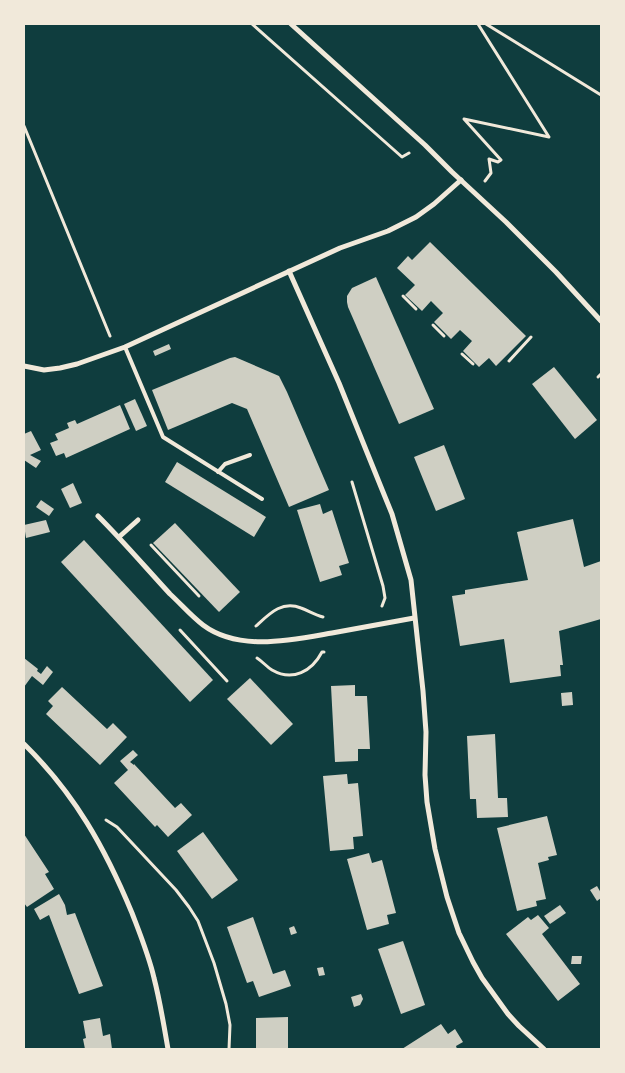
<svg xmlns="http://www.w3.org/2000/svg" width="625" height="1073" viewBox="0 0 625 1073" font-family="'Source Sans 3',sans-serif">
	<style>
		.building { fill: #cfcfc3 }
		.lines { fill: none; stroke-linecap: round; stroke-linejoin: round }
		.path { stroke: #f1e9da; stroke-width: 3 }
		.service { stroke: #f1e9da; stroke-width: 4 }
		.minor { stroke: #f1e9da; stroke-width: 5 }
	</style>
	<rect width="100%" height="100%" fill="#0f3d3e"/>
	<!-- building -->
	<g class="building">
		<polygon points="430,242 526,336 496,366 489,358 479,367 463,351 472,341 460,330 451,339 434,322 443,313 431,301 422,311 405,295 415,285 397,268 408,256 412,260"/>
		<polygon points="376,277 434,409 399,424 348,307 347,302 347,296 352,288"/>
		<polygon points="169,344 171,349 155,356 153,351"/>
		<polygon points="235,357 279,376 287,392 329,490 289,507 247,409 232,403 168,430 152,390 230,358"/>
		<polygon points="554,367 597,420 575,439 532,384"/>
		<polygon points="135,399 147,426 136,431 124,404"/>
		<polygon points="120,405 130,429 66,458 64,453 56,456 50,443 58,440 55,434 69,428 67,423 75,420 77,424"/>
		<polygon points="31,431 41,450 30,455 41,461 36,468 24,460 24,434"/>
		<polygon points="444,445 465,499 436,511 414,457"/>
		<polygon points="177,462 266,517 254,537 165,482"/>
		<polygon points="73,483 82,503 70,508 61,489"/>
		<polygon points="41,500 54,509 49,516 36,507"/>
		<polygon points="320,504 323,514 332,510 349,563 339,566 342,575 320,582 297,510"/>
		<polygon points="573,519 584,567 601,561 601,619 559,631 563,665 560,665 561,676 510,683 504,639 460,646 452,596 465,594 465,590 528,580 517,532"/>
		<polygon points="46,520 50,532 26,538 24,525"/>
		<polygon points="175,523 240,592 219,612 153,543"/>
		<polygon points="84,540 213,680 190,702 61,562"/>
		<polygon points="24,658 38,669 37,671 41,674 47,666 53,672 43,685 32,676 24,687"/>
		<polygon points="250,678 293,724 271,745 227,699"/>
		<polygon points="355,685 355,696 367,696 370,749 358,749 358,761 335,762 331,686"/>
		<polygon points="62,687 107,729 113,723 127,737 100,765 46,714 53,706 48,701"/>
		<polygon points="572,692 573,705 562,706 561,693"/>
		<polygon points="495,734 498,798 507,798 508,817 477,818 476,799 470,799 467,736"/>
		<polygon points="133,750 138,755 130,762 134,765 134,764 175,808 181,803 192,815 168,837 157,825 155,827 114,783 128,770 120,761"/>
		<polygon points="347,774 348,784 358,783 363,836 353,837 354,849 330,851 323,776"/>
		<polygon points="547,816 557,855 548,857 549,860 538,863 546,899 536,901 537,906 517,911 497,828"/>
		<polygon points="203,832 238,880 212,899 177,851"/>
		<polygon points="24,834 49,872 45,874 54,889 27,907 24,903"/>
		<polygon points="369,853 372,863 382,860 396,913 387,915 389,924 367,930 347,859"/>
		<polygon points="597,886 601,893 601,898 597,901 590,890"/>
		<polygon points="59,894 65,905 67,915 75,913 103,986 79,994 49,915 40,920 34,909"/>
		<polygon points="560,905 566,913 550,924 544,916"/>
		<polygon points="538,915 549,928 542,934 580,984 558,1001 506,934 528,917 531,920"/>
		<polygon points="253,917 273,974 285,970 291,986 259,997 253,981 247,983 227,927"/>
		<polygon points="294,926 297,933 291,935 289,928"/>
		<polygon points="403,941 425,1005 401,1014 378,949"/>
		<polygon points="572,956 582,956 581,964 571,964"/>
		<polygon points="323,967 325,975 319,976 317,968"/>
		<polygon points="361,994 363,999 360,1005 354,1007 351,997"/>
		<polygon points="288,1017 288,1049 256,1049 256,1018"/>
		<polygon points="100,1018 103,1036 110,1034 112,1049 85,1049 83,1039 86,1038 83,1021"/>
		<polygon points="441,1024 448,1034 455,1029 463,1042 456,1046 457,1049 402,1049"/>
	</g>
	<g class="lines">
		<!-- path -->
		<g class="path">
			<polyline points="252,24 402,157 409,153"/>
			<polyline points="478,24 549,137 464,119 501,160 498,162 489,159 491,173 485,181"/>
			<polyline points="486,24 601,95"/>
			<polyline points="24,126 110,336"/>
			<polyline points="403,296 416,309"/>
			<polyline points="433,325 444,336"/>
			<polyline points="462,354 473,364"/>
			<polyline points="509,361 531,337"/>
			<polyline points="598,377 601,374"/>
			<polyline points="352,482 383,586 385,598 382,606"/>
			<polyline points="151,545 199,596"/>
			<path d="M 256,626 C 269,614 282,600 301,608 C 309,611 315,615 323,617"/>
			<polyline points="180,630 227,681"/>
			<path d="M 257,658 C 263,662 267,667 272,670 C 293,682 312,671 322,652 L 324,652"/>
			<polyline points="106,820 117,827 176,890 189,907 198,921 214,963 226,1004 230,1025 229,1049"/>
		</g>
		<!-- service -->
		<g class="service">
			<polyline points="125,347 163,437 262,499"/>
			<polyline points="218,472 225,464 250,455"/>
		</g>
		<!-- minor -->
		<g class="minor">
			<polyline points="291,24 425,145 452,172 506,222 556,272 601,321"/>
			<polyline points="289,271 339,383 381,487 392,514 411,580 423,691 426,732 425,775 427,802 435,849 447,897 459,933 473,962 482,978 508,1014 519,1026 544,1049"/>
			<polyline points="24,366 44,370 60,368 77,364 125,347 340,248 388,231 416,217 434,204 461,180"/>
			<path d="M 98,516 C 123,541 146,568 170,594 C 181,604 191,616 203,625 C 239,652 292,640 332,633 C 360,628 387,623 414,618"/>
			<polyline points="119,537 138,520"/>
			<path d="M 24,744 C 75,794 105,848 132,913 C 140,934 149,956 154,978 C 160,1001 164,1026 168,1049"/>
		</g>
	</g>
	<!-- border -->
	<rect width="625" height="1073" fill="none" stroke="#f1e9da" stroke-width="50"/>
</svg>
